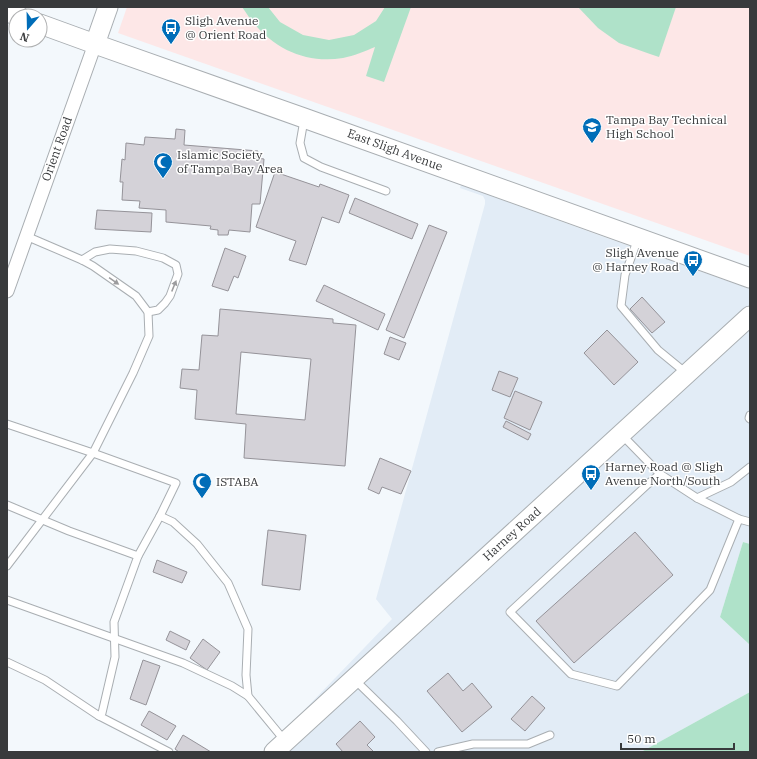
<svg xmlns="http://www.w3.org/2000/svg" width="757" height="759" viewBox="0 0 757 759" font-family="'IBM Plex Serif',serif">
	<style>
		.built { fill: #e2ecf6 }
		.education { fill: #fde7e7 }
		.green { fill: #afe2c9 }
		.building { fill: #d4d2d8; stroke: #959399; fill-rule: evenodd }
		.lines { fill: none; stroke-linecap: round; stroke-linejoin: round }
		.lane-casing { stroke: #a9aeb2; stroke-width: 9 }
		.street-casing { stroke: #a9aeb2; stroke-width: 15 }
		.secondary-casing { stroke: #a9aeb2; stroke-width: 21 }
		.lane { stroke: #fff; stroke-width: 7 }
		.street { stroke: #fff; stroke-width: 13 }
		.secondary { stroke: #fff; stroke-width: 19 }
		.oneway { fill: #9c9c9e }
		.labels { text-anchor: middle; stroke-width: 3; stroke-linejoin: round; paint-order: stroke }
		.poi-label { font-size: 12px; fill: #383a3c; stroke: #fff; text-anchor: start }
		.street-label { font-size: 12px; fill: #383a3c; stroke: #fff }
	</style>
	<rect width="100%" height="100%" fill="#f3f8fc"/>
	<!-- built -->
	<g class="built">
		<polygon points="461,185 590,232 750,289 750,305 284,731 392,619 376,599 485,204 485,200 483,196 460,188"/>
		<polygon points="750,327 750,544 743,542 720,617 750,645 750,692 641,752 286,752"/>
	</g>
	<!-- education -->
	<polygon class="education" points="127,7 750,7 750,256 118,33"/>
	<!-- green -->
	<g class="green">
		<path d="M 242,7 L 268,7 L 280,22 L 303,35 L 329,40 L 354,35 L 376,21 L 385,7 L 411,7 L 384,82 L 366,76 L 375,47 C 365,51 354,56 343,58 C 308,64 275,50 253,22 C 249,18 246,12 242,7 Z"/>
		<polygon points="578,7 676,7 659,57 650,54 619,43 598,28"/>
		<polygon points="743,542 750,544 750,645 720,617"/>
		<polygon points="750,692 750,752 641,752"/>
	</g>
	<!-- building -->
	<g class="building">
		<polygon points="176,129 185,130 184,145 258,151 257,158 264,159 260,204 252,204 250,232 229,230 228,235 218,235 218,230 210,229 211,226 166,222 166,210 139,208 140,201 122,200 123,182 120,182 122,159 125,160 126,143 144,145 145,137 175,139"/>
		<polygon points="275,172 319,187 320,184 349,195 339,223 322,217 306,265 289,260 296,241 256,227"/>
		<polygon points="355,198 418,224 412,239 349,213"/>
		<polygon points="97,210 152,213 151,232 95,229"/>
		<polygon points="429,225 447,232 404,338 386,330"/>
		<polygon points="225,248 246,256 238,278 234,276 228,291 212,286"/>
		<polygon points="324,285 385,314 378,330 316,301"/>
		<polygon points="642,297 665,322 652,333 630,309"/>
		<path d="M 220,309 L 333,319 L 333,323 L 356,325 L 345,466 L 244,458 L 246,424 L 195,419 L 197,390 L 180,388 L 182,369 L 199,370 L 202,335 L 218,336 ZM 241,352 L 311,359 L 305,420 L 236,414 Z"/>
		<polygon points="607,330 638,362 614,385 584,353"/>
		<polygon points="390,337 406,343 399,360 384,354"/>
		<polygon points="499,371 518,378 510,397 492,390"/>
		<polygon points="515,391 542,402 530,430 504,418"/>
		<polygon points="506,421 531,434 528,440 503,427"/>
		<polygon points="380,458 411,471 401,494 382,487 379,494 368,489"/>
		<polygon points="268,530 306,535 300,590 262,585"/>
		<polygon points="635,532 673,575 574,663 536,621"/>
		<polygon points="157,560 187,572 182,583 153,572"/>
		<polygon points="170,631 190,641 186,650 166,640"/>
		<polygon points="203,639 220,652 207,670 190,658"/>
		<polygon points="143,660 160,666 146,705 130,699"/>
		<polygon points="448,673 463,691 472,683 492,707 462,732 427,691"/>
		<polygon points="532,696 545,708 525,731 511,719"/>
		<polygon points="149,711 176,726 167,740 141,725"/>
		<polygon points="360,721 375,737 367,745 374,752 343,752 336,744"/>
		<polygon points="183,735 211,752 179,752 175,749"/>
	</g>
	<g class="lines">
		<!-- lane casing -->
		<g class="lane-casing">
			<g id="lane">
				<polyline points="304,120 300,143 304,158 321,167 386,191"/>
				<polyline points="638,238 625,275 621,306 658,350 686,373"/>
				<polyline points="82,260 95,252 110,249 136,251 163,258 176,265 178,274 170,296 165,303 158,310 148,312"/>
				<polyline points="750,415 749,418 750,419"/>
				<polyline points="7,424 93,453 133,373 149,336 148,312 136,296 93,266 82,260 26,236"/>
				<polyline points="621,434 660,474 697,498 739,519 750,522"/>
				<polyline points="660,474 648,484 510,612 571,674 617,686 710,590 739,519"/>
				<polyline points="697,498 731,482 750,467"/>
				<polyline points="7,505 69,531 138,556 114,622 115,657 102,713 99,716 169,752"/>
				<polyline points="138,556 160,516 173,522 197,544 228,583 248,629 246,675 248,696 285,741"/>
				<polyline points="7,566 93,453 176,483 160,516"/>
				<polyline points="7,600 183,663 232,686 248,696"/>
				<polyline points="7,662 45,680 99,716"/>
				<polyline points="354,679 397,721 426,752"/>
				<polyline points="438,752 473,744 528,744 550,735"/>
			</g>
		</g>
		<!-- street casing -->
		<g class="street-casing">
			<polyline id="street" points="7,291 95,44"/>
		</g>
		<!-- secondary casing -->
		<g class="secondary-casing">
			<g id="secondary">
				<polyline points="7,12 19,16"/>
				<polyline points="40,24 95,44 304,118 750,278"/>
				<polyline points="95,44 108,7"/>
				<polyline points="274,752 750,316"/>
			</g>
		</g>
		<!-- lane -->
		<use href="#lane" class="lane"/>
		<!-- street -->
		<use href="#street" class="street"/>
		<!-- secondary -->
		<use href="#secondary" class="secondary"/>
	</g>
	<!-- one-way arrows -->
	<defs><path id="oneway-solid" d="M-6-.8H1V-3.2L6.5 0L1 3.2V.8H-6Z"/></defs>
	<g class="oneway">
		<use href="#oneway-solid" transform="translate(114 281) rotate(35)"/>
		<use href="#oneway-solid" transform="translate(174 286) rotate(-68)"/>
	</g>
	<!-- icons -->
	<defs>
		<g id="bus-pin" transform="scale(1)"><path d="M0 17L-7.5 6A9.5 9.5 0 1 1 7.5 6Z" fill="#006db8" stroke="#fff"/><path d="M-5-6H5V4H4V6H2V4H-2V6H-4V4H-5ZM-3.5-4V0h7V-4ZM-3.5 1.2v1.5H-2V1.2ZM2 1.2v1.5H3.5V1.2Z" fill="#fff"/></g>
		<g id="school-pin" transform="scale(1)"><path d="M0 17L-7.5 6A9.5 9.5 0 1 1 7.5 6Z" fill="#006db8" stroke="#fff"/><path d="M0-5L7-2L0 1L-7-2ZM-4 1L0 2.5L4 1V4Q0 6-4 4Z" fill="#fff"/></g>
		<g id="mosque-pin" transform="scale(1)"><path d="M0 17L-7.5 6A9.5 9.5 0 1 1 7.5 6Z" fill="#006db8" stroke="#fff"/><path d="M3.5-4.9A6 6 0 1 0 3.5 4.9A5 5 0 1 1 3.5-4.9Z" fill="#fff"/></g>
	</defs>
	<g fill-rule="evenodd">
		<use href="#bus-pin" x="171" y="28"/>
		<use href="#school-pin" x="592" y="127"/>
		<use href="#mosque-pin" x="163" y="162"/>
		<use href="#bus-pin" x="693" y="260"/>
		<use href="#bus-pin" x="591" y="474"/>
		<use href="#mosque-pin" x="202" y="482"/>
	</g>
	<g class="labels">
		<!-- poi labels -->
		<g class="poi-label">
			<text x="185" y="25">Sligh Avenue<tspan x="185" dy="14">@ Orient Road</tspan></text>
			<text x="606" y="124">Tampa Bay Technical<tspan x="606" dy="14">High School</tspan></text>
			<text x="177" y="159">Islamic Society<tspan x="177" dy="14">of Tampa Bay Area</tspan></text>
			<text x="679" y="257" text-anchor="end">Sligh Avenue<tspan x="679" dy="14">@ Harney Road</tspan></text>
			<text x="605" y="471">Harney Road @ Sligh<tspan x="605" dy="14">Avenue North/South</tspan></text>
			<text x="216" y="486">ISTABA</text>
		</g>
		<!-- street labels -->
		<g class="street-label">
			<text transform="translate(57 149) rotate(-70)" y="4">Orient Road</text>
			<text transform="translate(395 150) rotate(20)" y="4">East Sligh Avenue</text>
			<text transform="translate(512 534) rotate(-42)" y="4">Harney Road</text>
		</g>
	</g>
	<!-- border -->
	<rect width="757" height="759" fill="none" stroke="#383a3c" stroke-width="16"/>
	<!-- north arrow -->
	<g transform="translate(28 28) rotate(200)"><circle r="19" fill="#ffffff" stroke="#afb0b1"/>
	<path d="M0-3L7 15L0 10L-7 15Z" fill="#006db8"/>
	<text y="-6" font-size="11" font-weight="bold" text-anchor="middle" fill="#383a3c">N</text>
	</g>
	<!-- scale -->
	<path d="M621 743v6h113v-6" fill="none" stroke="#383a3c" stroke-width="2"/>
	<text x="627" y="743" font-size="12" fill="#383a3c" stroke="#ffffff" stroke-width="3" paint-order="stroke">50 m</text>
</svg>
